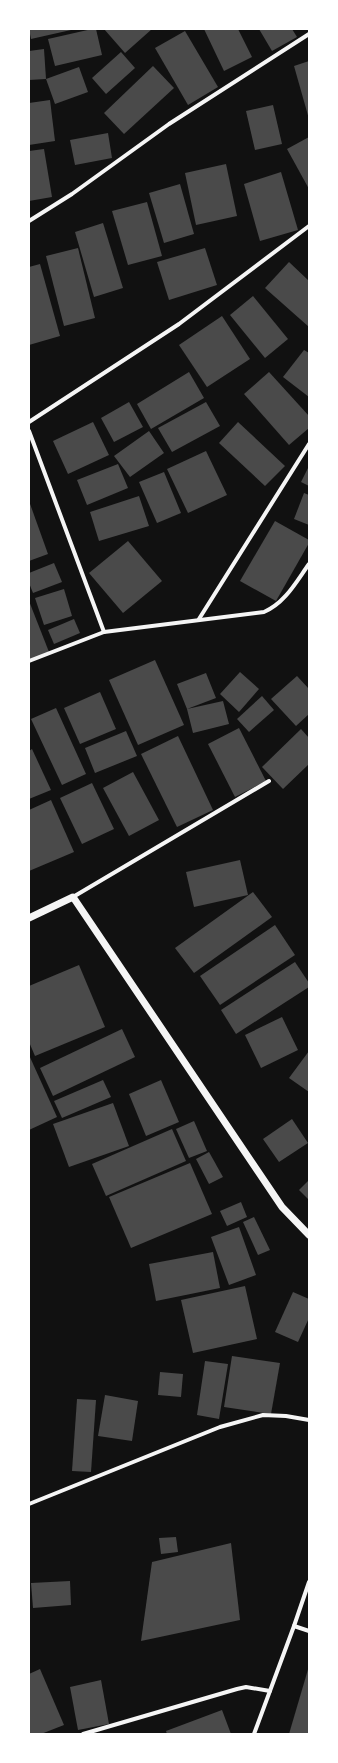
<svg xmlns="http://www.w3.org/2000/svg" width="338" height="1763" viewBox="0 0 338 1763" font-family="Montserrat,sans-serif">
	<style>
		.building { fill: #4a4a4a }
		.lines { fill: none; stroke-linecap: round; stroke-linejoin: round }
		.minor { stroke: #f5f5f5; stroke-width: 4 }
		.tertiary { stroke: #f5f5f5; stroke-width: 7 }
	</style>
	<rect width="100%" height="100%" fill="#111"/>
	<!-- building -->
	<g class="building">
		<polygon points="29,29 71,29 71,30 31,39"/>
		<polygon points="92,29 96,29 102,55 55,66 48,39"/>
		<polygon points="104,29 152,29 125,53"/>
		<polygon points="204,29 238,29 252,57 224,71"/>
		<polygon points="259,29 292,29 297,37 272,51"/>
		<polygon points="185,31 218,87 188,105 155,48"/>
		<polygon points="44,49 46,79 29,80 29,51"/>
		<polygon points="121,52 135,68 106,94 92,78"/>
		<polygon points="309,61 309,119 294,66"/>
		<polygon points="153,66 174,88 124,134 104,113"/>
		<polygon points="79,67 88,92 55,104 46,79"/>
		<polygon points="50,100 55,141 29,145 29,103"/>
		<polygon points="273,105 282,144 255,150 246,111"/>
		<polygon points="108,133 112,158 75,165 70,140"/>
		<polygon points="309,137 309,189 287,149"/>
		<polygon points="44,149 52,197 29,201 29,151"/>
		<polygon points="226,164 237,216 196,225 185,173"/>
		<polygon points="281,172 298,230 260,241 244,184"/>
		<polygon points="180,184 194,234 164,243 149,193"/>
		<polygon points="147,202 162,256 128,265 112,211"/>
		<polygon points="103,223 123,288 94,297 75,232"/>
		<polygon points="78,248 95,318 64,326 46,256"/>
		<polygon points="205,248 217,285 169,300 157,262"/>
		<polygon points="289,262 309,281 309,327 265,288"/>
		<polygon points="40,264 60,336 29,345 29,267"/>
		<polygon points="253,296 288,339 265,358 230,315"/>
		<polygon points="222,316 250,359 207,387 179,345"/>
		<polygon points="304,350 309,353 309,397 283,377"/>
		<polygon points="189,372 204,398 151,429 137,404"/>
		<polygon points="269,372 309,416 309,428 289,445 244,394"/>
		<polygon points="129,402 143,427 114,442 101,418"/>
		<polygon points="206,402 220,426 172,452 158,428"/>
		<polygon points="93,422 109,455 68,474 53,441"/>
		<polygon points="238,422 285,466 265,486 219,443"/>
		<polygon points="149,431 164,453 130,477 114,456"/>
		<polygon points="206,451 227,495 188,513 167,469"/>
		<polygon points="118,464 128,488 87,505 77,480"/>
		<polygon points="309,466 309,486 301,482"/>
		<polygon points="164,472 181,513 157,523 139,482"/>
		<polygon points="304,493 309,495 309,525 294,519"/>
		<polygon points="139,496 149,526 99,541 90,512"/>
		<polygon points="29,501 48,554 29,561"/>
		<polygon points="275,521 309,540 309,543 276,601 240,581"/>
		<polygon points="128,541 162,581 123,613 89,573"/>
		<polygon points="54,563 62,582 33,593 29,583 29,573"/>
		<polygon points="64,589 72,616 44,625 35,598"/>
		<polygon points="29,601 49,652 29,660"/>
		<polygon points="74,619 80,633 54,644 48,630"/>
		<polygon points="155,660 184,725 138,745 109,680"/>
		<polygon points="240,672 259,689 239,712 220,694"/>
		<polygon points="206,673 216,698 187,709 223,701 229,724 193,733 187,709 177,684"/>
		<polygon points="297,676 309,689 309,714 296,726 271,699"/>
		<polygon points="100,692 116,729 80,744 64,708"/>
		<polygon points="262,696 274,710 249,732 237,719"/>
		<polygon points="56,708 86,774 62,785 31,719"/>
		<polygon points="239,728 266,781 235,797 208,744"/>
		<polygon points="301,729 309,738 309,764 283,789 262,767"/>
		<polygon points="126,731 137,756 95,773 85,748"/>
		<polygon points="178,736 213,810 177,827 141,754"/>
		<polygon points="32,749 51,790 29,799 29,751"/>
		<polygon points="133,772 159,820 129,836 103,788"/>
		<polygon points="92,783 114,829 82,844 60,798"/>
		<polygon points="51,800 74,852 29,871 29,810"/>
		<polygon points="240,860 248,895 194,907 186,872"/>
		<polygon points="253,892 272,917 194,973 175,948"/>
		<polygon points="275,925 295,955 220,1005 200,976"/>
		<polygon points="295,962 309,983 309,987 236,1034 221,1010"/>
		<polygon points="79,965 105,1027 35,1056 29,1042 29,986"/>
		<polygon points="282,1017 298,1050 261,1068 245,1035"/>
		<polygon points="122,1029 135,1057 53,1096 40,1068"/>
		<polygon points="309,1051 309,1092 289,1078"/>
		<polygon points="29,1055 57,1117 29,1130"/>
		<polygon points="103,1080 111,1097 62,1118 54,1101"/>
		<polygon points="161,1080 179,1122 146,1136 129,1094"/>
		<polygon points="113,1103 129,1146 69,1167 53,1124"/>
		<polygon points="292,1119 308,1143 279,1162 263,1139"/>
		<polygon points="194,1121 207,1151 189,1158 176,1129"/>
		<polygon points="172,1129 186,1161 106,1196 92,1164"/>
		<polygon points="209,1152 223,1177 209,1184 196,1159"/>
		<polygon points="190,1163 212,1214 131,1248 109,1197"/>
		<polygon points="309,1180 309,1200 299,1190"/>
		<polygon points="241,1202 247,1217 227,1226 220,1211"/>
		<polygon points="254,1217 270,1250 258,1255 243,1222"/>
		<polygon points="239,1227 256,1275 229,1285 211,1237"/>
		<polygon points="213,1252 220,1288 156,1301 149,1264"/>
		<polygon points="245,1286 257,1339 193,1353 181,1300"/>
		<polygon points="293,1292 309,1299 309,1318 298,1342 275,1332"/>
		<polygon points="232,1356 280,1363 271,1414 224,1407"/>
		<polygon points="205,1361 228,1364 219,1419 197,1415"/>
		<polygon points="160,1372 183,1374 181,1397 158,1395"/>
		<polygon points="105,1395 138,1401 132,1441 98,1436"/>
		<polygon points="77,1399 96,1400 91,1472 72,1471"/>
		<polygon points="176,1537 178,1552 161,1554 159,1538"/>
		<polygon points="231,1543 240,1620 141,1641 152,1562"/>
		<polygon points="70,1581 71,1605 33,1608 31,1583"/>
		<polygon points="309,1666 309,1734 289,1734"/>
		<polygon points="40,1669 64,1725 41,1734 29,1734 29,1674"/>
		<polygon points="101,1680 109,1724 78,1730 70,1687"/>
		<polygon points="222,1710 231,1734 167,1734 166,1731"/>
	</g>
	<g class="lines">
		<!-- minor -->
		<g class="minor">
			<polyline points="29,221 72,194 169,124 309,34"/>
			<polyline points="29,422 179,324 309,226"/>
			<polyline points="29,431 104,632"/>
			<polyline points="199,619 309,444"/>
			<path d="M 29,661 L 104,632 L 264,612 C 285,603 296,582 309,564"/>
			<polyline points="73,897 269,781"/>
			<polyline points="29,1504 220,1427 263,1415 286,1416 309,1420"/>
			<polyline points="294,1626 309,1631"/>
			<polyline points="83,1734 237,1689 246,1687 270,1691"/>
			<polyline points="254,1734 294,1626 309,1582"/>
		</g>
		<!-- tertiary -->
		<polyline class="tertiary" points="29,918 73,897 282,1207 309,1235"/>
	</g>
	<!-- border -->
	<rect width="338" height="1763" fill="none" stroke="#ffffff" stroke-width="60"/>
</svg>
